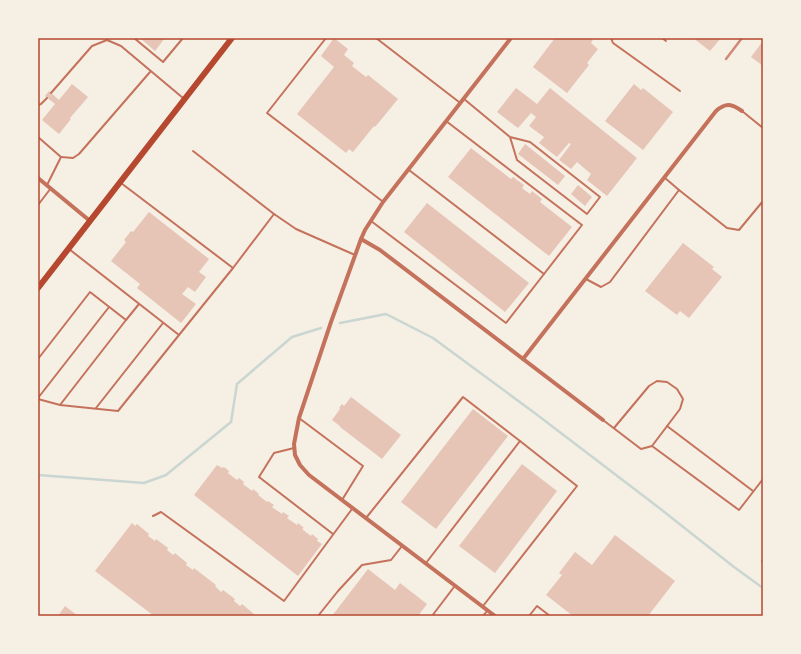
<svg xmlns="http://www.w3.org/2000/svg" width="801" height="654" viewBox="0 0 801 654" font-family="'Asap Condensed',sans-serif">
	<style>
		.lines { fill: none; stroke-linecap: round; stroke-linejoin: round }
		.stream { stroke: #c9d6d2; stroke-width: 2.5 }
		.building { fill: #e6c5b7 }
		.service { stroke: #c5725c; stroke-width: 2 }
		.minor { stroke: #c5725c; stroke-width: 4 }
		.secondary { stroke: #b5482f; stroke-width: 6 }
		.rail { stroke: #cf8b77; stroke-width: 2.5 }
		.neatline { fill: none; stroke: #b5482f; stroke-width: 1.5 }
	</style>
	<rect width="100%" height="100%" fill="#f6efe4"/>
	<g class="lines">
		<!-- stream -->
		<g class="stream">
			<polyline points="340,323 386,314 433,338 536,414 658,507 734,567 763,588"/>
			<polyline points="38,475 144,483 166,475 231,422 237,384 292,337 321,328"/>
		</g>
	</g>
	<!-- building -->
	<g class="building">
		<polygon points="140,38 165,38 155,51"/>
		<polygon points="334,38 348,49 344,55 354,63 352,66 366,77 368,75 398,99 375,127 374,126 353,152 349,149 346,153 297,114 334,67 321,56"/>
		<polygon points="555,38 594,38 591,43 598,49 587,63 589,65 567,93 533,67"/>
		<polygon points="693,38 721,38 710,51"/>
		<polygon points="763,41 763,66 751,57"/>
		<polygon points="72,84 88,97 70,118 71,119 59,134 42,120 55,104 45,96 49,91 59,100"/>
		<polygon points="634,84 641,90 643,88 673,112 643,150 605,121"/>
		<polygon points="516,88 537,104 550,88 637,158 607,196 587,180 591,174 577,162 571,169 559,160 571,144 569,143 557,157 539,143 544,137 529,126 536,117 531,113 518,128 497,112"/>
		<polygon points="525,144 565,176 558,185 518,154"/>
		<polygon points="471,148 511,179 513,177 524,185 522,188 530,194 532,191 542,199 540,202 572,227 549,256 448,177"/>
		<polygon points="578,185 592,197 585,206 571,194"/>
		<polygon points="427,203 529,283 505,312 404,232"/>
		<polygon points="149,212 209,259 199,272 206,277 195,292 188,287 182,294 196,304 181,323 137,288 140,284 111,261 126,242 124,240 131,231 133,232"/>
		<polygon points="683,243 714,267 712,269 722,277 689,318 680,311 677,315 645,291"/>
		<polygon points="351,397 401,435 382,459 340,427 340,426 332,420 340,409 339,408 342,404 344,406"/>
		<polygon points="473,409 508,436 436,529 401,502"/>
		<polygon points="522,464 557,491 495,573 459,546"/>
		<polygon points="217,465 222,468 224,467 229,471 228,473 237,480 239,478 244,482 243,484 252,491 253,489 259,494 258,495 267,502 268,501 274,505 272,507 282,514 283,512 289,516 287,518 297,525 298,523 304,528 302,529 311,536 312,534 318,539 317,541 322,544 298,576 194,495"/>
		<polygon points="132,523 135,526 137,524 149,534 148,536 155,541 156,539 168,548 167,550 173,555 175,553 187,563 186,565 193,570 194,568 216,585 215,586 221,592 223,590 235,599 234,601 240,606 242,604 254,614 253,616 154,616 95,571"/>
		<polygon points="615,535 675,581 648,616 573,616 546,595 562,575 559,573 575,552 592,565"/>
		<polygon points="368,569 395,590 400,583 427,604 418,616 332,616"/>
		<polygon points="65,606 78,616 58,616"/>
	</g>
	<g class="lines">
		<!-- service -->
		<g class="service">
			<polyline points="134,38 163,62 183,38"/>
			<polyline points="326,38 267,113 382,201"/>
			<polyline points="376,38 459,102"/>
			<polyline points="611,38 613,43 680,91"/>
			<polyline points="662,38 666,41"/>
			<polyline points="51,93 92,46 107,40 121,46 183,98"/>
			<polyline points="464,99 510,137 530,142 600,197 587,214 517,160 510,137"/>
			<polyline points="38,105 41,104 47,98"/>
			<polyline points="742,111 763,128"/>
			<polyline points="446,121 582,225 544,274"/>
			<polyline points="38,137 61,157 47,185"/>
			<polyline points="193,151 274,214"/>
			<polyline points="61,157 73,158 79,154 150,72"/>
			<polyline points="121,183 233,268 179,335"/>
			<polyline points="679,190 727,228 739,230 763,201"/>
			<polyline points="38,205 51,188"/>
			<polyline points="371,221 506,323 544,274 409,170"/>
			<polyline points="233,268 274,214 296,229 355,255"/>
			<polyline points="586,279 601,287 610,282 679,190 665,178"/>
			<polyline points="38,359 90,292 126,320 139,304"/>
			<polyline points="38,398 109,307"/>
			<polyline points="38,399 60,405 118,411 179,335 69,249"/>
			<polyline points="60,405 126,320"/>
			<polyline points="96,408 163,323"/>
			<polyline points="299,418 363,466 342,500"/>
			<polyline points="603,420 641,449 652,446 680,409 683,399 677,389 667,382 657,381 649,386 614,428"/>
			<polyline points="667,426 753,491"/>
			<polyline points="652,446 739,510 763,479"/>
			<polyline points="294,448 274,453 259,477 333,534"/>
			<polyline points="153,516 161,512 284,601 352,509"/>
			<polyline points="366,518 463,397 520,441"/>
			<polyline points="763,559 762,561 763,562"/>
			<polyline points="426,563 520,441 577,486 483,606"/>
			<polyline points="318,616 338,591 362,565 391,560 402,546"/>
			<polyline points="432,616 454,587"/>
			<polyline points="483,616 487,611"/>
			<polyline points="529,616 537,606 550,616"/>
		</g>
		<!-- minor -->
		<g class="minor">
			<polyline points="38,178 90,221"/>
			<polyline points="361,239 380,250 603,420"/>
			<path d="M 523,359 L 716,111 C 726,102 732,104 742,111"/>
			<polyline points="495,616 309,475 300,465 295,455 294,444 299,418 331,322 361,239 365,230 383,202 511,38"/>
		</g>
		<!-- secondary -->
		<polyline class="secondary" points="38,288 232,38"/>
		<!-- rail -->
		<polyline class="rail" points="726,59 742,38"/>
	</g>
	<!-- border -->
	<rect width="801" height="654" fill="none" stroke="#f6efe4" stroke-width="78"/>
	<rect x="39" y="39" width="723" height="576" class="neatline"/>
</svg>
